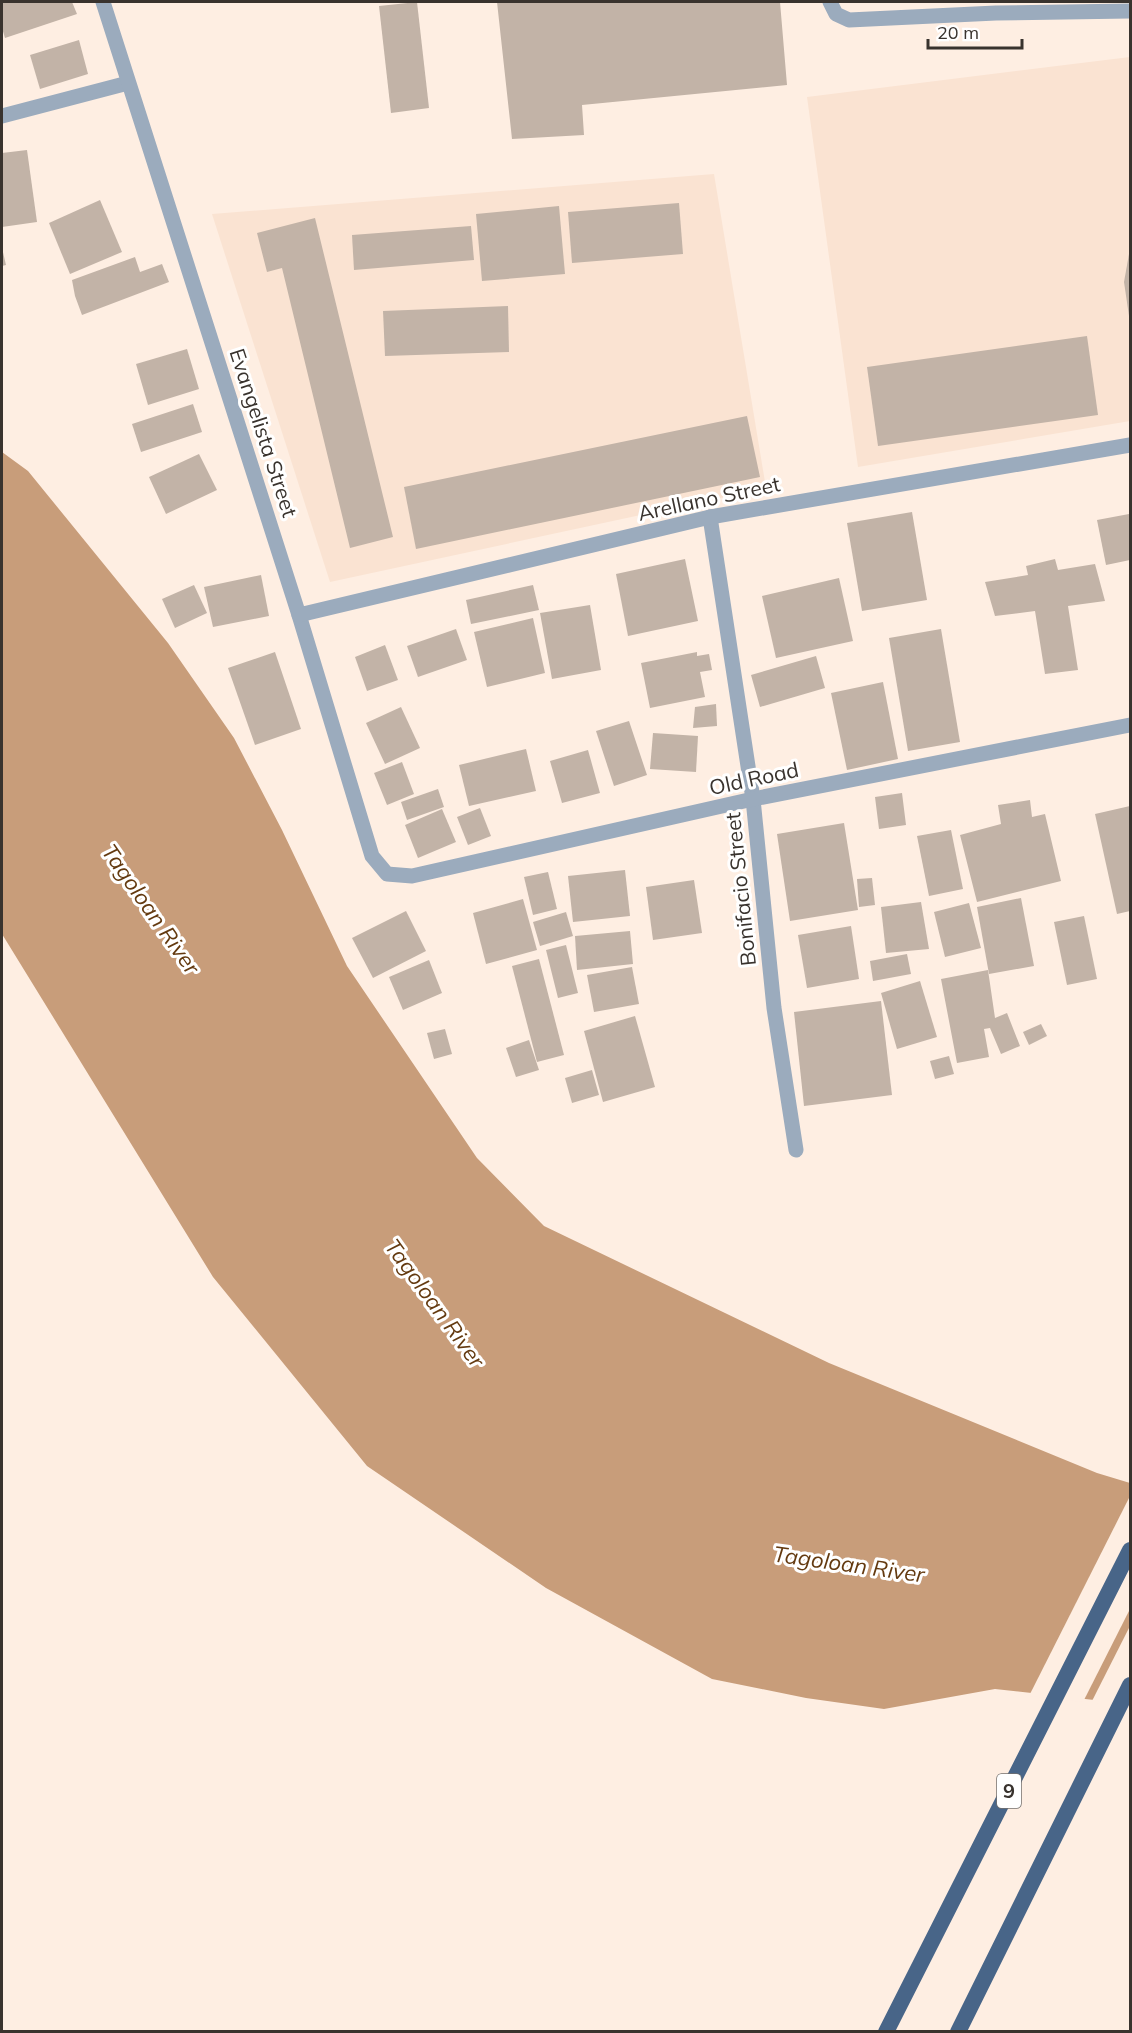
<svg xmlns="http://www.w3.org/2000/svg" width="1132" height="2033" viewBox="0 0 1132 2033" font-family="Mulish,sans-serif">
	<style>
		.built { fill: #fae3d2 }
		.water { fill: #c89d7a }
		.pier { fill: #feeee2 }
		.building { fill: #c2b3a7 }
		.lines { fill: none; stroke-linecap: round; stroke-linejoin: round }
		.minor { stroke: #9babbd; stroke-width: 15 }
		.tertiary { stroke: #9babbd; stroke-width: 15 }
		.trunk { stroke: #486588; stroke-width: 16 }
		.labels { text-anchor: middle; stroke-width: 6; stroke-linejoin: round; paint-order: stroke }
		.shield { fill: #fff; stroke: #74706d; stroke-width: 1.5 }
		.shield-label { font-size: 20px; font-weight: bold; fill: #39332e }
		.street-label { font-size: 21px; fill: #39332e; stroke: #fff }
		.water-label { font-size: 22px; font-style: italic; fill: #643a10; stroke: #fff }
	</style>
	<rect width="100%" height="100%" fill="#feeee2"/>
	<!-- built -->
	<g class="built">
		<polygon points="1130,57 1130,421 858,467 807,97"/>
		<polygon points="714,174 766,488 330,582 212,214"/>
	</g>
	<!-- water -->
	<polygon class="water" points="2,452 28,471 168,643 234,738 282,830 347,966 477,1158 544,1226 829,1363 1097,1473 1130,1483 1130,1704 995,1689 884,1709 806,1698 712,1679 546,1588 367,1466 213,1277 2,934"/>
	<!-- pier -->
	<g class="pier">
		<polygon points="1130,1496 1130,1609 1083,1702 1029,1696"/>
		<polygon points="1130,1626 1130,1707 1091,1703"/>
	</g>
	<!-- building -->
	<g class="building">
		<polygon points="2,2 72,2 77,14 5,38 2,28"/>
		<polygon points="417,2 429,108 391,113 379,6"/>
		<polygon points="497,2 780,2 787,85 582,105 584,135 512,139"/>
		<polygon points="79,40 88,74 40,89 30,55"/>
		<polygon points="27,150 37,222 2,227 2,153"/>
		<polygon points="100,200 122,252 70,274 49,223"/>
		<polygon points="679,203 683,254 572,263 568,212"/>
		<polygon points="559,206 565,274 482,281 476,214"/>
		<polygon points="315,218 393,537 350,548 282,268 267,272 257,233"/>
		<polygon points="471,226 474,260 354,270 352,235"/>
		<polygon points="2,248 6,265 2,266"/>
		<polygon points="1129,254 1130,316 1129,316 1124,282"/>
		<polygon points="135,257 140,272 162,264 169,282 82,315 75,296 72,280"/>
		<polygon points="508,306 509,352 385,356 383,311"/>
		<polygon points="1087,336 1098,415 878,446 867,367"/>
		<polygon points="187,349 199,389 148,405 136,364"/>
		<polygon points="193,404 202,432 141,452 132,424"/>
		<polygon points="747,416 760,477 416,549 404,487"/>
		<polygon points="199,454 217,490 166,514 149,477"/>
		<polygon points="912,512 927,600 862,611 847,523"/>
		<polygon points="1129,514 1130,560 1106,565 1097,520"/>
		<polygon points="685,559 698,621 628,636 616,574"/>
		<polygon points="1055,559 1058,570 1095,564 1105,601 1068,606 1078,670 1045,674 1035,611 995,616 985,582 1028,575 1026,566"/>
		<polygon points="261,575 269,616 213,627 204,587"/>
		<polygon points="839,578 853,641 776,658 762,596"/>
		<polygon points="194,585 207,613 175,628 162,599"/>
		<polygon points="533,585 539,610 471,624 466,600"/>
		<polygon points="590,605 601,670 552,679 540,613"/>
		<polygon points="533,618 545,673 487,687 474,632"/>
		<polygon points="456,629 467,660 418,677 407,646"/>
		<polygon points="941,629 960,742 908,751 889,638"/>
		<polygon points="385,645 398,680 367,691 355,657"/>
		<polygon points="275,652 301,729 255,745 228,668"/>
		<polygon points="697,652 697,656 709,654 712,670 700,672 705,697 650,708 641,663"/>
		<polygon points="816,656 825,688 760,707 751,675"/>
		<polygon points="883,682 898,759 847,770 831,693"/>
		<polygon points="716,704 717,726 693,728 695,707"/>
		<polygon points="401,707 420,748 385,764 366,723"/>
		<polygon points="629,721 647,775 614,786 596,731"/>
		<polygon points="653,733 698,736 696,772 650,769"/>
		<polygon points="526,749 536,791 469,806 459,765"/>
		<polygon points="588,750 600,793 562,803 550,761"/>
		<polygon points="402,762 414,794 387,805 374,773"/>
		<polygon points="438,789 444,807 407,820 401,802"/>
		<polygon points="902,793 906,825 879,829 875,797"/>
		<polygon points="1030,800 1032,817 1045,814 1061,881 977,902 960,835 1001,824 998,805"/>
		<polygon points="1130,806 1130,911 1117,914 1095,814"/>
		<polygon points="480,808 491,836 468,845 457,817"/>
		<polygon points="442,809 456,842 418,858 405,825"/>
		<polygon points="844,823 858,910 790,921 777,834"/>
		<polygon points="951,830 963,889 929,896 917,836"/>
		<polygon points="625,870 630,916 573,922 568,876"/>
		<polygon points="548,872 557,909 533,915 524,877"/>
		<polygon points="872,878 875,905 859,907 857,879"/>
		<polygon points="694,880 702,933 653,940 646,887"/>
		<polygon points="1021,898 1034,966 989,974 977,907"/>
		<polygon points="523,899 537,950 486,964 473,913"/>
		<polygon points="921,902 929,949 886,953 881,907"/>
		<polygon points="969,903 981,948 945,957 934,912"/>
		<polygon points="406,911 426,951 373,978 352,938"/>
		<polygon points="566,912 573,936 540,946 533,922"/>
		<polygon points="1084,916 1097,979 1067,985 1054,922"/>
		<polygon points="851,926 859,979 807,988 798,935"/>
		<polygon points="630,931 633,964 577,970 575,936"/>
		<polygon points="566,945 578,993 558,998 546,950"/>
		<polygon points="907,954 911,974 873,981 870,961"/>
		<polygon points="539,959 564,1055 537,1062 512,966"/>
		<polygon points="429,960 442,993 403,1010 389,977"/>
		<polygon points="632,967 639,1004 594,1012 587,975"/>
		<polygon points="988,970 995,1018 1007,1013 1020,1046 1001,1054 990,1028 984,1029 989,1057 957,1063 941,979"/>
		<polygon points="920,981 937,1037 897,1049 881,993"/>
		<polygon points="881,1001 892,1095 804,1106 794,1012"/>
		<polygon points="635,1016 655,1087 603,1102 584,1031"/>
		<polygon points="1041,1024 1047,1036 1029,1045 1023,1032"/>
		<polygon points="445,1029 452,1054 434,1059 427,1033"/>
		<polygon points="529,1040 539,1070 516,1077 506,1048"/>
		<polygon points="949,1056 954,1074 935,1079 930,1061"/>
		<polygon points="592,1070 599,1095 572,1103 565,1078"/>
	</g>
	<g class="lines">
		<!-- minor -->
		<g class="minor">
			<polyline points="830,2 836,14 849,20 996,13 1130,11"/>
			<polyline points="2,116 128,83"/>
			<polyline points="710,517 753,799 774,1008 796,1150"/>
			<polyline points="299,615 372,856 387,874 412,876 753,799 1130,725"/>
		</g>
		<!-- tertiary -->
		<polyline class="tertiary" points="103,2 299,615 710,517 1130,445"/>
		<!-- trunk -->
		<g class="trunk">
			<polyline points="886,2032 1130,1550"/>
			<polyline points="958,2032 1130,1685"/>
		</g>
	</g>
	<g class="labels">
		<!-- shield labels -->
		<rect class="shield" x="997" y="1774" width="24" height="34" rx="4.5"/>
		<g class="shield-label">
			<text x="1009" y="1798">9</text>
		</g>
		<!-- street labels -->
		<g class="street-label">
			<text transform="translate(263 433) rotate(72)" y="7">Evangelista Street</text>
			<text transform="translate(709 499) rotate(-12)" y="7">Arellano Street</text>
			<text transform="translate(754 779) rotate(-12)" y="7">Old Road</text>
			<text transform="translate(741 889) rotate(-96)" y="7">Bonifacio Street</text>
		</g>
		<!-- water labels -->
		<g class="water-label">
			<text transform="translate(151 909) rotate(55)" y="8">Tagoloan River</text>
			<text transform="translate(435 1303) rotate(54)" y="8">Tagoloan River</text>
			<text transform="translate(849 1564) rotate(8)" y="8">Tagoloan River</text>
		</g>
	</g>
	<!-- border -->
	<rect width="1132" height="2033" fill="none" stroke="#39332e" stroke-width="6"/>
	<!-- scale -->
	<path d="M928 39v9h94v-9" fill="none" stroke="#39332e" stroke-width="3"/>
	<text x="937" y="39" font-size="18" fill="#39332e" stroke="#ffffff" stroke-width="4.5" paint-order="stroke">20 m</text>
</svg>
